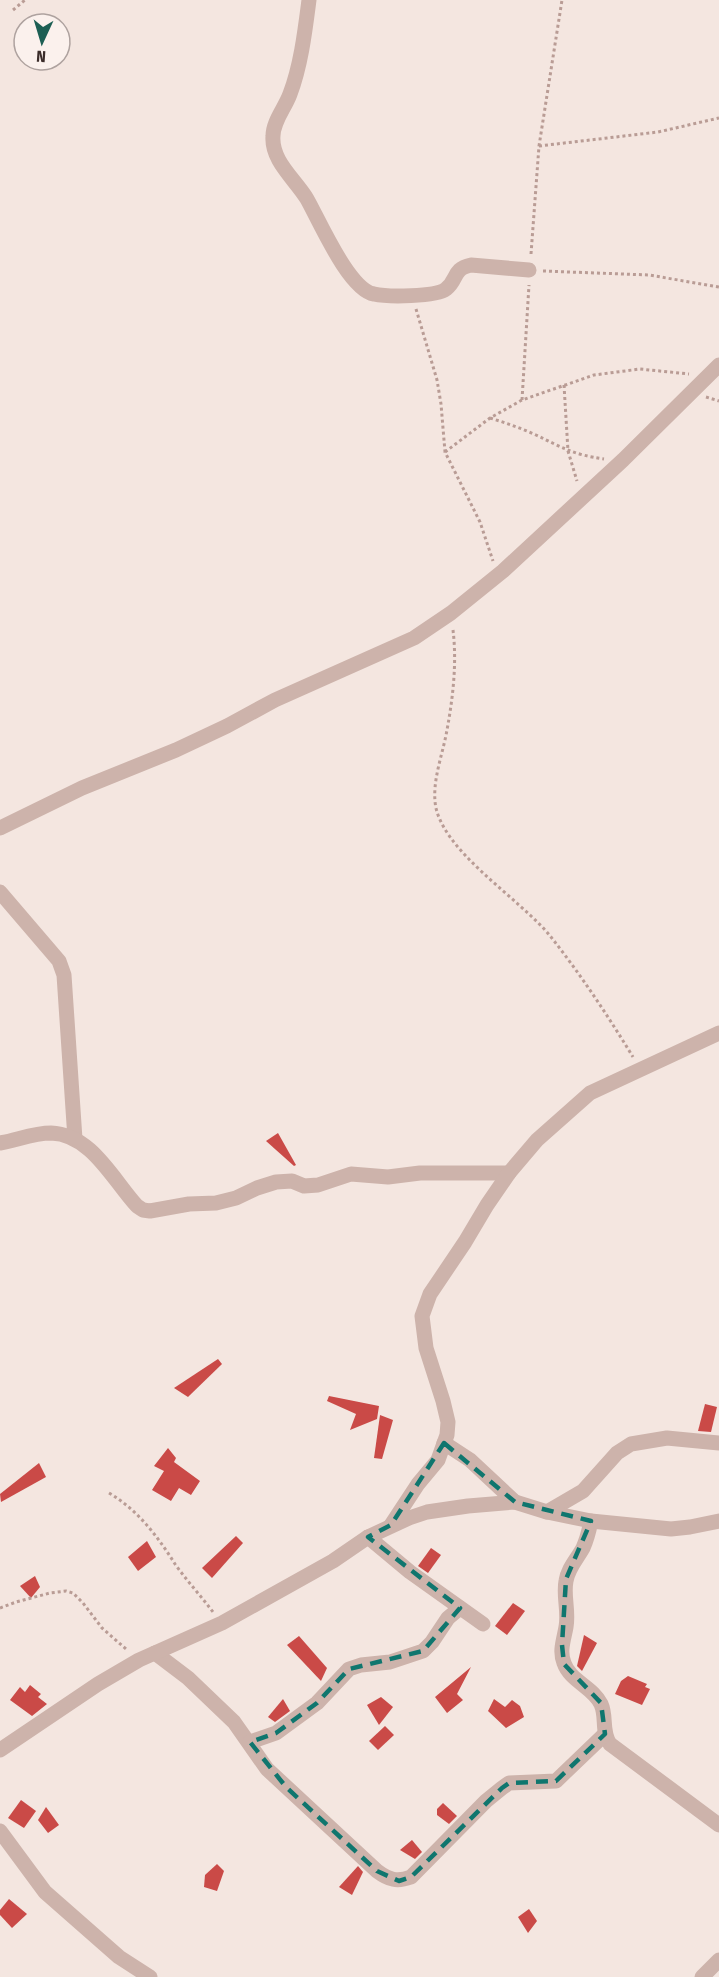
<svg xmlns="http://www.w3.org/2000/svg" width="719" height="1977" viewBox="0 0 719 1977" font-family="'Fira Sans Condensed',sans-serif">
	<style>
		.building { fill: #ca4a47 }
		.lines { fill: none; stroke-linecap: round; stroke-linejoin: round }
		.path { stroke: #b99c95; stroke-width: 3; stroke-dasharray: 3 3; stroke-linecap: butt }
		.minor { stroke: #cdb3ab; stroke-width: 15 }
		.marked { fill: none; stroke: #0f766e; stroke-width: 4.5; stroke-dasharray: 12 8; stroke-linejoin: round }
	</style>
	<rect width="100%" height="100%" fill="#f4e6e0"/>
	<!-- building -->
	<g class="building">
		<polygon points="278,1133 296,1165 294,1166 266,1141"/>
		<polygon points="218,1359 222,1364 188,1397 174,1388"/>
		<polygon points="329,1396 379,1406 377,1419 350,1430 356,1414 327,1401"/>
		<polygon points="705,1404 717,1407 711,1432 698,1431"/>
		<polygon points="380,1415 393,1420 382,1459 374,1458"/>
		<polygon points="168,1448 176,1458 174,1462 200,1481 191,1495 179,1488 171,1501 152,1490 164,1471 154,1466"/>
		<polygon points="39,1463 46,1477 1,1502 0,1494"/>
		<polygon points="236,1536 243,1543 212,1578 202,1568"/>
		<polygon points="147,1541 156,1557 138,1571 128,1557"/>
		<polygon points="431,1548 441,1555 428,1573 418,1566"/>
		<polygon points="35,1576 40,1587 31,1598 20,1586"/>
		<polygon points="513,1603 525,1611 507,1635 495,1626"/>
		<polygon points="584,1635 597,1643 582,1671 577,1666"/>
		<polygon points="299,1636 327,1668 321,1681 287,1645"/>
		<polygon points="471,1667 457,1694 463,1700 447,1713 435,1697"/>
		<polygon points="628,1676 647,1684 645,1687 650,1689 642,1705 615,1694 621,1681"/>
		<polygon points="30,1685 41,1694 38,1697 47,1704 32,1716 10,1700 20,1687 25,1692"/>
		<polygon points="381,1697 393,1707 379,1725 367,1705"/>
		<polygon points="283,1699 290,1711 275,1722 268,1717"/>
		<polygon points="494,1699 505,1707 512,1700 520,1706 524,1717 506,1728 488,1711"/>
		<polygon points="385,1726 394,1735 378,1750 369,1741"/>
		<polygon points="21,1800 36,1811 24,1828 8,1818"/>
		<polygon points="443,1803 457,1816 449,1824 437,1815 437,1809"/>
		<polygon points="46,1807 59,1825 48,1833 38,1820"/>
		<polygon points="412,1840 422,1852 415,1859 400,1850"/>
		<polygon points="217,1864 224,1871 217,1891 204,1887 205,1875"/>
		<polygon points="358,1866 363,1872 352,1895 339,1887"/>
		<polygon points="9,1899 27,1914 12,1928 0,1915 0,1910"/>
		<polygon points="529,1909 537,1921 528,1933 518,1917"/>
	</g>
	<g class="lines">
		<!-- path -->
		<g class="path">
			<polyline points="13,10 25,0"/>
			<polyline points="539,146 658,132 719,118"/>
			<polyline points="531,254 539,146 562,0"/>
			<polyline points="543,271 649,275 719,287"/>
			<polyline points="416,309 437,380 441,404 445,452 480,522 493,561"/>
			<polyline points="564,385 568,451 577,481"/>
			<polyline points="706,397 719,401"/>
			<polyline points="522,400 529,285"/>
			<path d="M 490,418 C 506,423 521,428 536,435 C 561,447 574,455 604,459"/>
			<polyline points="445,452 490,418 522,400 594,375 640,369 689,374"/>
			<path d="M 453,630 C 457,663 453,697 447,730 C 443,753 433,778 435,801 C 438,849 522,900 551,937 C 581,975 608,1016 633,1057"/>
			<path d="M 109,1493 C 138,1510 158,1537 175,1564 C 187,1581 201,1596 213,1612"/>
			<polyline points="0,1608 16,1602 50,1593 66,1591 73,1593 83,1603 102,1628 126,1649"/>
		</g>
		<!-- minor -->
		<g class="minor">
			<path d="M 309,0 C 305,31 301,65 290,94 C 285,108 273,121 273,136 C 271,161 295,179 307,199 C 319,220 349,290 374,294 C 387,297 436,297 446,289 C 458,280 452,269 471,265 L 529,270"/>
			<polyline points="0,828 82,788 176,750 227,726 275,700 414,638 451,613 503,571 623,460 719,365"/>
			<polyline points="0,892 59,961 64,975 75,1139"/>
			<path d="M 0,1143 C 17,1140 34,1133 51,1133 C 91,1134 113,1180 137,1206 L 143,1210 L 150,1211 L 189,1204 L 216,1203 L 236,1198 L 257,1188 L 276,1182 L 292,1181 L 304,1186 L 318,1185 L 351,1174 L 388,1177 L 420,1173 L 509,1173"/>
			<polyline points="444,1443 470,1460 515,1502"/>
			<polyline points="547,1512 583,1491 617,1453 631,1444 667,1438 719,1443"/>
			<path d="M 591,1521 C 589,1531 587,1539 583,1548 C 577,1559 568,1568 566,1581 C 563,1596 569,1611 566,1627 C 564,1639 559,1651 564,1663 C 570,1681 593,1687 601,1704 C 607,1717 601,1731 610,1744 L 719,1825"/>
			<polyline points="391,1525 418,1484 438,1460 447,1435 448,1422 443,1401 426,1348 422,1316 430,1294 465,1242 487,1205 509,1173 537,1140 590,1093 719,1033"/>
			<polyline points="368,1537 410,1572 483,1624"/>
			<path d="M 155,1653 L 188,1678 L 234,1722 L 267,1769 L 377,1871 C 389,1880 397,1882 411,1877 L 486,1801 L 502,1788 L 509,1783 L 556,1781 L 605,1734"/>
			<polyline points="250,1742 276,1733 317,1703 349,1669 361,1665 390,1662 423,1651 432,1642 448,1618 460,1608"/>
			<polyline points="0,1750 98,1684 139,1660 222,1623 333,1561 368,1537 409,1518 427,1512 468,1506 515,1502 547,1512 591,1521 671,1529 690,1527 719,1521"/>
			<polyline points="0,1831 45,1892 119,1957 150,1977"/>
			<polyline points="702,1977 719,1960"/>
		</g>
	</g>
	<!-- marked area -->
	<path class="marked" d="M 444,1443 L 515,1502 L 591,1521 L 566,1579 L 562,1645 L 564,1664 L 601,1703 L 605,1734 L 556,1781 L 509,1783 L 502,1788 L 411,1877 L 399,1881 L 377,1871 L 286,1787 L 250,1742 L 276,1733 L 317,1703 L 349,1669 L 423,1651 L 460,1608 L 368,1537 L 391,1525 Z"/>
	<!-- north arrow -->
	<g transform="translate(42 42) rotate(184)"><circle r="28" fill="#fbf1ed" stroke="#aea29f" stroke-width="1.5"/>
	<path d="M0-4.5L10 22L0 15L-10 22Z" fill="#1d5f54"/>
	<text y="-9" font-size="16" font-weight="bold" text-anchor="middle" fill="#3b2c2a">N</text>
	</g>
</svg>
